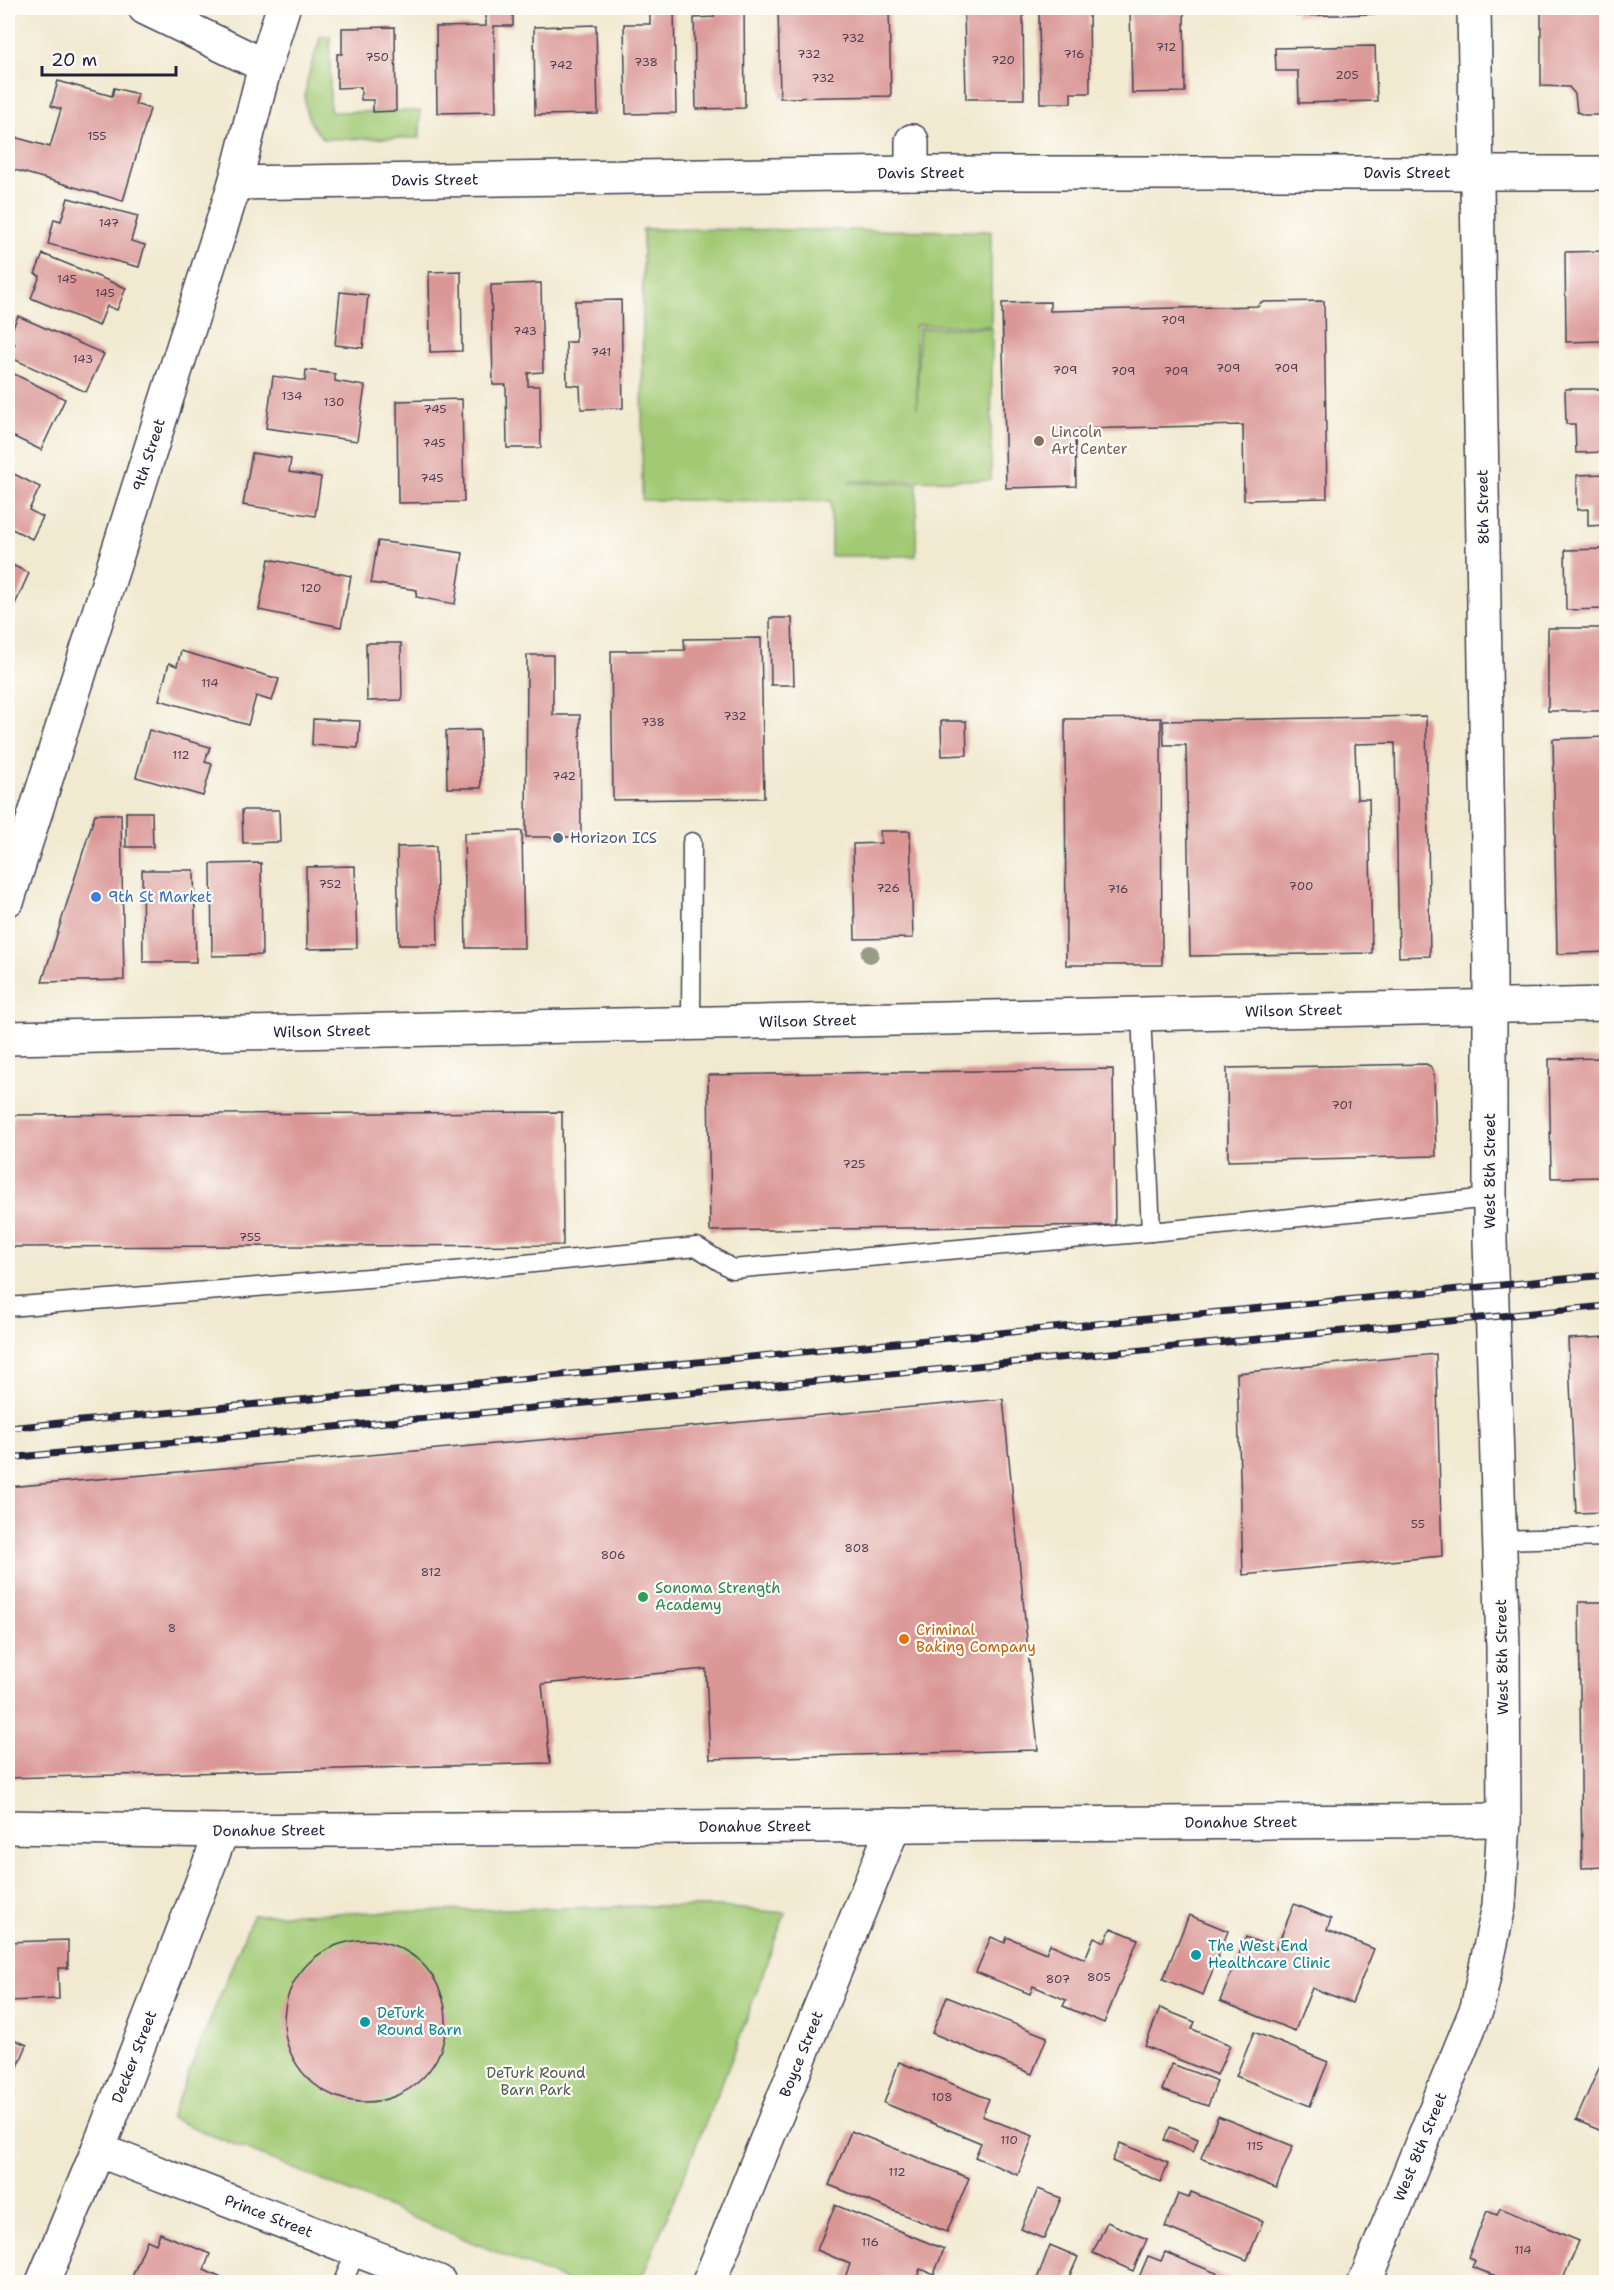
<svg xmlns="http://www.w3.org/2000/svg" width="1614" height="2290" viewBox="0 0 1614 2290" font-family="'Shantell Sans',sans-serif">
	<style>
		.green { fill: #a2ca75; stroke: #627658; stroke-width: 1.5 }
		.building { fill: #da9796 }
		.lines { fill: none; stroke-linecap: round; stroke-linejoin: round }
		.lane-casing { stroke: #414051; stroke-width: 21 }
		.street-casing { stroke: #414051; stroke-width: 36 }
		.secondary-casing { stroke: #414051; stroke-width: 36 }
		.lane { stroke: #fff; stroke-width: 18 }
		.street { stroke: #fff; stroke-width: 33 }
		.secondary { stroke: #fff; stroke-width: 33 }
		.rail-casing { stroke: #22223b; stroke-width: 7 }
		.rail { stroke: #fdfcf7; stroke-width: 4.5; stroke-dasharray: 14; stroke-linecap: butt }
		.tree { fill: #989c89 }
		.education-dot { fill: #8d6e63; stroke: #fdfcf7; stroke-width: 2 }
		.service-dot { fill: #5c6f8a; stroke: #fdfcf7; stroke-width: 2 }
		.shop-dot { fill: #3f7fe0; stroke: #fdfcf7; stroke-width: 2 }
		.leisure-dot { fill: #2e9e5b; stroke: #fdfcf7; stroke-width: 2 }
		.food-dot { fill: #e8710a; stroke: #fdfcf7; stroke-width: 2 }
		.culture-dot { fill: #0f9aa8; stroke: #fdfcf7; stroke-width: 2 }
		.labels { text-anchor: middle; stroke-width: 4.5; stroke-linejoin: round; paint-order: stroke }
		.number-label { font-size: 12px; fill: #503f52 }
		.street-label { font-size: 15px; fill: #22223b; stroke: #fdfcf7 }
		.education-label { font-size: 15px; fill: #785e54; stroke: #fdfcf7; text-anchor: start }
		.service-label { font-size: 15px; fill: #4e5e75; stroke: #fdfcf7; text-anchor: start }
		.shop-label { font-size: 15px; fill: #366cbe; stroke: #fdfcf7; text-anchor: start }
		.leisure-label { font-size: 15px; fill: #27864d; stroke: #fdfcf7; text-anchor: start }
		.food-label { font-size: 15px; fill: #c56008; stroke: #fdfcf7; text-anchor: start }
		.culture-label { font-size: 15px; fill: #0d838f; stroke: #fdfcf7; text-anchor: start }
		.park-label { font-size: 15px; fill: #4f5d4f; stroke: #fdfcf7 }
	</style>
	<rect width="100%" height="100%" fill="#fdfcf7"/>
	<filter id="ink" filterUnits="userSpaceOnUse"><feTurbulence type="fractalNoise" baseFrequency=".0167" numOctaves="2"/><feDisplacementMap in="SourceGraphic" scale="12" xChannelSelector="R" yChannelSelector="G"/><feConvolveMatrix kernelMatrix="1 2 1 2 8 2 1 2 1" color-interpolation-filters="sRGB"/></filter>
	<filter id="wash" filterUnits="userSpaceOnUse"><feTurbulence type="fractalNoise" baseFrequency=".008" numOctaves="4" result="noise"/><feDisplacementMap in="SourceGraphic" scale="24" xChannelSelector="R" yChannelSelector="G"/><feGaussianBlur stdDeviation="1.35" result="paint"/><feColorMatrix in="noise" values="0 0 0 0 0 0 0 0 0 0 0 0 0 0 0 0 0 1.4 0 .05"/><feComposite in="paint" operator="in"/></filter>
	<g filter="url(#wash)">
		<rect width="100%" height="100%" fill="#f1e9d0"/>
		<!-- green -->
		<g class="green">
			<path d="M 321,36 L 330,36 L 330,112 L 420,111 L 420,138 L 324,139 C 290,109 310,72 321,36 Z"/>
			<polygon points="643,229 991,231 991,326 916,325 917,408 919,328 992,328 991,480 849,481 849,483 917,483 916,556 831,556 831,501 642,500"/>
			<polygon points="647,1906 720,1907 785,1913 733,2056 640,2282 569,2282 170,2118 253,1915"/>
		</g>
		<g id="blocks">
			<!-- building -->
			<g class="building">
				<polygon points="486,8 513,8 513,26 494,26 496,112 437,113 436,27 486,26"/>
				<polygon points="650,8 674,8 676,113 626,114 624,24 650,24"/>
				<polygon points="714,8 744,8 745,108 696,109 694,18 714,17"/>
				<polygon points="778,8 889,8 891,96 780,98"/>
				<polygon points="1039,8 1089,8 1090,93 1071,93 1071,103 1040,103"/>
				<polygon points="1130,8 1184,8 1185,92 1132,93"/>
				<polygon points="1296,8 1376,8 1376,14 1296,16"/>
				<polygon points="1541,8 1606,8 1606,115 1584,115 1577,112 1575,94 1569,87 1541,86"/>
				<polygon points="1023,10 1024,99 966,99 964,11"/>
				<polygon points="596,25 598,114 535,115 534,27"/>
				<polygon points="395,27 396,111 373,112 373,100 361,100 361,87 337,88 337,54 342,54 342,28"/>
				<polygon points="1375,46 1377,101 1299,103 1298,71 1276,71 1275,48"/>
				<polygon points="58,81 112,96 114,88 138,94 135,104 150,109 123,201 8,168 8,158 14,137 50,147 61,109 51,106"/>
				<polygon points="68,198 138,216 131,241 145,245 139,267 48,244 54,219 61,221"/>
				<polygon points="1606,251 1606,329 1601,329 1602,341 1566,342 1565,252"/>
				<polygon points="43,254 126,288 117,310 107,306 99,326 31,298 40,276 35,274"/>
				<polygon points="461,271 462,351 430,352 429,272"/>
				<polygon points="541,283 543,372 528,373 528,386 540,386 541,448 507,448 506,385 493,385 491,285"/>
				<polygon points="340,292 368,295 363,348 335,345"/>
				<polygon points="621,300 623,408 581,409 580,386 567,385 566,342 576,342 575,301"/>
				<polygon points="1324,301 1327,498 1244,500 1243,425 1075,429 1076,486 1006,488 1002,303 1050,302 1050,311 1259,306 1261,302"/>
				<polygon points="18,316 104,354 86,392 9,357 15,344 8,340 8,338"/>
				<polygon points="306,370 335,374 335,381 365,386 357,441 266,428 273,376 305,381"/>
				<polygon points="8,371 65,399 41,450 8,434"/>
				<polygon points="1565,389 1606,389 1606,452 1576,453 1575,424 1566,424"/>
				<polygon points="462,399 464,502 398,503 397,401"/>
				<polygon points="252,453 291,459 289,472 321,477 315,516 243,505"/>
				<polygon points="8,471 40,487 29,510 43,517 32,539 8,527"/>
				<polygon points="1606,474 1606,525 1588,526 1588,509 1577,510 1577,475"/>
				<polygon points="378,541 463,553 455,604 416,597 417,590 371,583"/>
				<polygon points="1606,549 1606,609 1566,610 1565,550"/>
				<polygon points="269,559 351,576 341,627 259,610"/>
				<polygon points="8,563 29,573 8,620"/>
				<polygon points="770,618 792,618 794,685 771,685"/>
				<rect x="1548" y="628" width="58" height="83"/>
				<polygon points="761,638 764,798 613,800 611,651 685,650 684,639"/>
				<polygon points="366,643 401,643 402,700 367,701"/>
				<polygon points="181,651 279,679 272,701 256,696 248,725 159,700 169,663 177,666"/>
				<polygon points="527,655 553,655 553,715 580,715 581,837 526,837"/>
				<polygon points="1426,716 1430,956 1399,957 1395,743 1355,744 1357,799 1369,799 1372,953 1190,956 1186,745 1164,745 1163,721"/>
				<polygon points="1161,718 1162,965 1066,965 1065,719"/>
				<polygon points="313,719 360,721 358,748 312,745"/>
				<polygon points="941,721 966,721 967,755 942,756"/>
				<polygon points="149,730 210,747 205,762 212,764 203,796 136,777"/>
				<polygon points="480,730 481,788 447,788 446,731"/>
				<polygon points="1606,737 1606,952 1557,954 1553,739"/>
				<polygon points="242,810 279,810 280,842 243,843"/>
				<polygon points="126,812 152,812 153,847 126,847"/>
				<polygon points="95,814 121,814 124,980 42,982"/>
				<polygon points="522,831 524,948 466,948 464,833"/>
				<polygon points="880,831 910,831 913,938 855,939 853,844 881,843"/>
				<polygon points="436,846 438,945 399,945 397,847"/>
				<polygon points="261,863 262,955 212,956 211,864"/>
				<polygon points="355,866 357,948 307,949 306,867"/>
				<polygon points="142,870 194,870 196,962 143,962"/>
				<polygon points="1606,1058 1606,1177 1551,1178 1549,1059"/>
				<polygon points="1426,1064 1430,1066 1434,1074 1436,1156 1228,1161 1227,1068"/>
				<polygon points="1113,1069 1115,1225 710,1231 708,1075"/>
				<polygon points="562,1112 563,1245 8,1247 8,1142 14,1115"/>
				<polygon points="1606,1337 1606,1512 1576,1513 1568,1339"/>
				<polygon points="1436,1354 1442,1556 1243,1575 1237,1373"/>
				<polygon points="1003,1399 1038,1750 710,1759 706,1669 542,1684 550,1763 8,1778 8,1487"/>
				<polygon points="1579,1602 1606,1602 1606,1867 1582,1868"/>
				<polygon points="1294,1904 1331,1919 1327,1930 1374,1949 1352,2003 1312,1988 1295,2031 1220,2001 1246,1937 1276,1949"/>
				<polygon points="1189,1915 1228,1931 1203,1995 1163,1979"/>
				<polygon points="1111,1928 1138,1939 1104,2023 1063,2006 1066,2000 1033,1986 1030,1994 976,1972 991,1937 1005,1943 1007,1937 1046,1953 1050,1944 1085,1959 1094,1937 1105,1942"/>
				<circle cx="365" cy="2021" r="81"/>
				<polygon points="68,1940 68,1968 58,1968 59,1999 8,2001 8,1942"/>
				<polygon points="947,1997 1047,2037 1032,2074 932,2033"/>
				<polygon points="1160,2008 1195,2022 1192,2029 1230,2045 1217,2075 1145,2046"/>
				<polygon points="1254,2032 1328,2062 1310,2106 1236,2076"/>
				<polygon points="8,2037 27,2045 8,2091"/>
				<polygon points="1602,2061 1606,2063 1606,2133 1576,2120"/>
				<polygon points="899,2062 989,2099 982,2116 1033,2136 1018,2175 975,2157 981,2143 884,2103"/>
				<polygon points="1172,2064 1217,2081 1208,2106 1162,2090"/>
				<polygon points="8,2093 14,2096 8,2113"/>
				<polygon points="1218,2116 1293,2146 1276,2188 1201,2158"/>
				<polygon points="1170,2127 1198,2139 1193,2152 1164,2140"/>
				<polygon points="851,2131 969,2178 947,2232 829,2185"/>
				<polygon points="1120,2143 1168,2163 1161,2182 1112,2161"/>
				<polygon points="1038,2189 1061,2198 1044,2239 1021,2229"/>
				<polygon points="1191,2192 1263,2221 1247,2260 1165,2227 1178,2194 1189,2198"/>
				<polygon points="835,2205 944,2249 934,2274 920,2269 915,2282 851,2282 844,2280 850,2264 817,2250"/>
				<polygon points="1500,2208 1579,2241 1563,2279 1572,2282 1503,2282 1504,2279 1472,2267 1475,2261 1468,2258 1487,2211 1497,2215"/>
				<polygon points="1107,2222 1147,2239 1133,2271 1093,2253"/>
				<polygon points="160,2233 210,2254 204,2270 226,2280 224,2282 130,2282 147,2240 156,2244"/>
				<polygon points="1050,2245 1078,2257 1067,2282 1047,2282 1037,2279"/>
				<polygon points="1165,2252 1238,2282 1137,2282 1148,2256 1161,2261"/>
			</g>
		</g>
	</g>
	<g filter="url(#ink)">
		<use href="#blocks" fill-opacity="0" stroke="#414051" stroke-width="1.5"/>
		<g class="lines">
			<!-- lane casing -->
			<g class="lane-casing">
				<g id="lane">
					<polyline points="1141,1014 1151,1232"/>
					<polyline points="691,1024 692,842"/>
					<polyline points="8,1307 443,1272 697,1247 732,1269 1151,1232 1490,1198"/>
					<polyline points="1500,1540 1606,1537"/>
					<polyline points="343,2282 356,2251"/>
				</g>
			</g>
			<!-- street casing -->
			<g class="street-casing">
				<g id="street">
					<polyline points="145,8 265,66"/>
					<polyline points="912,141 912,173"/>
					<path id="s1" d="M 8,1038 L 1606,1004"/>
					<path id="s2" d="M 8,1827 L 222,1831 L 1504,1820"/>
					<path id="s3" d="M 98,2150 L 439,2282"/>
					<path id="s4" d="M 43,2282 L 98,2150 L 222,1831"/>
					<path id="s5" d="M 709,2282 L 894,1825"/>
					<path id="s6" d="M 1365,2282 L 1477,2008 L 1499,1906 L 1504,1820 L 1503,1647 L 1490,1241 L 1490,962 L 1474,8"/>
				</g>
			</g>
			<!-- secondary casing -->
			<g class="secondary-casing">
				<g id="secondary">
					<path id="s7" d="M 235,183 L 912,173 L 1606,173"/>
					<path id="s8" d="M 8,899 L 235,183 L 265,66 L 283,8"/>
				</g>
			</g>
			<!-- lane -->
			<use href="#lane" class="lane"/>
			<!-- street -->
			<use href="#street" class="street"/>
			<!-- secondary -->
			<use href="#secondary" class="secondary"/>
			<!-- rail casing -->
			<g class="rail-casing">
				<g id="rail">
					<polyline points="8,1428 1606,1275"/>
					<polyline points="8,1458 1606,1306"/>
				</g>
			</g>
			<!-- rail -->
			<use href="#rail" class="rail"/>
		</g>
		<!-- trees -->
		<circle class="tree" cx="870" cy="954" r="9"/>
	</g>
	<!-- markers -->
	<circle class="education-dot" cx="1039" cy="441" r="6"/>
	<circle class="service-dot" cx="558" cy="838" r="6"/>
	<circle class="shop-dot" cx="96" cy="897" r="6"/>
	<circle class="leisure-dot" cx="643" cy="1597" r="6"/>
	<circle class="food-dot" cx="904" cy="1639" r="6"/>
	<g class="culture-dot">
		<circle cx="1196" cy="1955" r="6"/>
		<circle cx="365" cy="2022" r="6"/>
	</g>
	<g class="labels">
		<!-- number labels -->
		<g class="number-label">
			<text x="853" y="42">732</text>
			<text x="1166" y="51">712</text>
			<text x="809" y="58">732</text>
			<text x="1074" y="58">716</text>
			<text x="377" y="61">750</text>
			<text x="1003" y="64">720</text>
			<text x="646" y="66">738</text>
			<text x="561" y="69">742</text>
			<text x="1347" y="79">205</text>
			<text x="823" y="82">732</text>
			<text x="97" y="140">155</text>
			<text x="109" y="227">147</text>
			<text x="67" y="283">145</text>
			<text x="105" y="297">145</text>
			<text x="1173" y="324">709</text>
			<text x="525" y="335">743</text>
			<text x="601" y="356">741</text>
			<text x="83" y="363">143</text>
			<text x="1228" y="372">709</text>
			<text x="1286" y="372">709</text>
			<text x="1065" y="374">709</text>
			<text x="1123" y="375">709</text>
			<text x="1176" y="375">709</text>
			<text x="292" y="400">134</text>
			<text x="334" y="406">130</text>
			<text x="435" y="413">745</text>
			<text x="434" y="447">745</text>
			<text x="432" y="482">745</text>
			<text x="311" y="592">120</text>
			<text x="210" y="687">114</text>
			<text x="735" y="720">732</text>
			<text x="653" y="726">738</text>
			<text x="181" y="759">112</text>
			<text x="564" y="780">742</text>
			<text x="330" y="888">752</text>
			<text x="1301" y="890">700</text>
			<text x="888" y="892">726</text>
			<text x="1118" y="893">716</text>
			<text x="1342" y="1109">701</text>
			<text x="854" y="1168">725</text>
			<text x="250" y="1241">755</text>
			<text x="1418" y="1528">55</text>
			<text x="857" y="1552">808</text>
			<text x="613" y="1559">806</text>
			<text x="431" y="1576">812</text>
			<text x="172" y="1632">8</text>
			<text x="1099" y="1981">805</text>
			<text x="1058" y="1983">807</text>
			<text x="942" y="2101">108</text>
			<text x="1009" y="2144">110</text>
			<text x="1255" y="2150">115</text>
			<text x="897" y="2176">112</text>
			<text x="870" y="2246">116</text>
			<text x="1523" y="2254">114</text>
		</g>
		<!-- street labels -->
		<g class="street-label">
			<text dy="5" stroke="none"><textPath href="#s7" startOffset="1172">Davis Street</textPath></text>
			<text dy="5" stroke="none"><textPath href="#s7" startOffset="686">Davis Street</textPath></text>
			<text dy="5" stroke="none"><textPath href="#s7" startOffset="200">Davis Street</textPath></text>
			<text dy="5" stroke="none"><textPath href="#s8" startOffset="466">9th Street</textPath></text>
			<text transform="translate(1483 507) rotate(-91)" y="5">8th Street</text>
			<text dy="5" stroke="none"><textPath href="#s1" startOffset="1286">Wilson Street</textPath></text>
			<text dy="5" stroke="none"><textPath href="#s1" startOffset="800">Wilson Street</textPath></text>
			<text dy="5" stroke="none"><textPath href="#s1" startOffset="314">Wilson Street</textPath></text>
			<text transform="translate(1490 1171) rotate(-90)" y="5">West 8th Street</text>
			<text transform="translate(1502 1657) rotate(-91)" y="5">West 8th Street</text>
			<text dy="5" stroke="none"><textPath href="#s2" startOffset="1233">Donahue Street</textPath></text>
			<text dy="5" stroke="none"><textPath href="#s2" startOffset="747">Donahue Street</textPath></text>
			<text dy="5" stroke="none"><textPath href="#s2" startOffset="261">Donahue Street</textPath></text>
			<text dy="5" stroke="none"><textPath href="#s5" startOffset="246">Boyce Street</textPath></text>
			<text dy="5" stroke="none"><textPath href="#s4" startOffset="243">Decker Street</textPath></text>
			<text dy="5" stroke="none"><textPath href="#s6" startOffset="146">West 8th Street</textPath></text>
			<text dy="5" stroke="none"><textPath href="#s3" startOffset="183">Prince Street</textPath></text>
		</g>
		<!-- education labels -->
		<g class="education-label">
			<text x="1051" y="437">Lincoln<tspan x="1051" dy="17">Art Center</tspan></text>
		</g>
		<!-- service labels -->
		<g class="service-label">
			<text x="570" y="843">Horizon ICS</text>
		</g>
		<!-- shop labels -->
		<g class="shop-label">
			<text x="108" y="902">9th St Market</text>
		</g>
		<!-- leisure labels -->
		<g class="leisure-label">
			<text x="655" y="1593">Sonoma Strength<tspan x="655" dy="17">Academy</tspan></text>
		</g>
		<!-- food labels -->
		<g class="food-label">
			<text x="916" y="1635">Criminal<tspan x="916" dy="17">Baking Company</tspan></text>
		</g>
		<!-- culture labels -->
		<g class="culture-label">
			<text x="1208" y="1951">The West End<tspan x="1208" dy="17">Healthcare Clinic</tspan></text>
			<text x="377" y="2018">DeTurk<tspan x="377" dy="17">Round Barn</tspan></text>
		</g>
		<!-- park labels -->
		<g class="park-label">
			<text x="536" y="2078">DeTurk Round<tspan x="536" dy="17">Barn Park</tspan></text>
		</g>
	</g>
	<!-- margin -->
	<rect width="1614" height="2290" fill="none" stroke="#fdfcf7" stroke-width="30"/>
	<!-- scale -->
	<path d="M42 66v9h134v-9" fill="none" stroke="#22223b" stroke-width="3"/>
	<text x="51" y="66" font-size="18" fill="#22223b" stroke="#fdfcf7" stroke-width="4.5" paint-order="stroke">20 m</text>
</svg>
